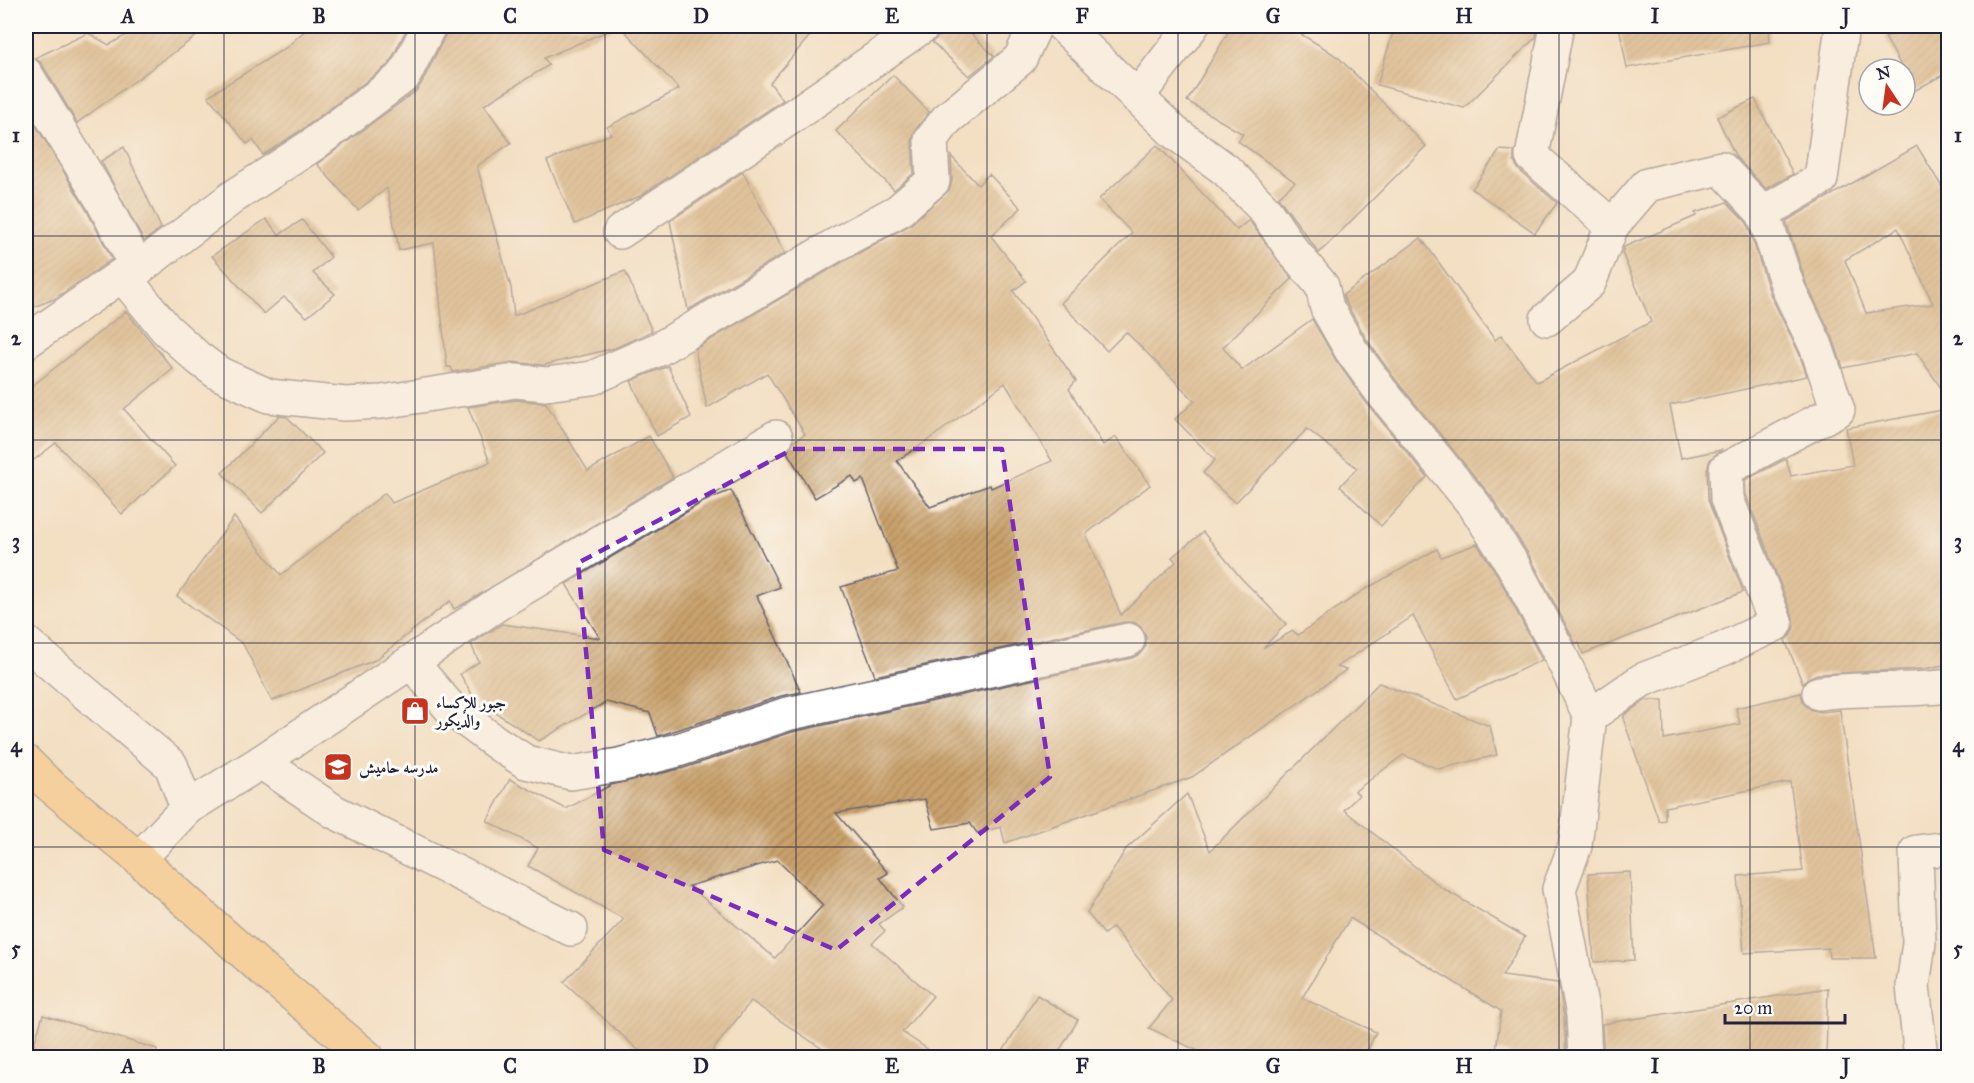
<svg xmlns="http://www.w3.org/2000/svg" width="1974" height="1083" viewBox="0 0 1974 1083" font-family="'IM FELL Great Primer',Amiri,serif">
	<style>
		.building { fill: url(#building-hatch); fill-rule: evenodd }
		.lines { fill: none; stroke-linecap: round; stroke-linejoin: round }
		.street-casing { stroke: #6b646a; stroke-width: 36 }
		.primary-casing { stroke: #6b646a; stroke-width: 36 }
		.street { stroke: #fff; stroke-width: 33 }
		.primary { stroke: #fabe6d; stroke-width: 33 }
		.marked { fill: none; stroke: #7b2cbf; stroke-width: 4.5; stroke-dasharray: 12 8; stroke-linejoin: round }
		.grid { fill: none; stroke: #22223b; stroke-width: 1.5; stroke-opacity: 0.55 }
		.labels { text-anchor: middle; stroke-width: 6; stroke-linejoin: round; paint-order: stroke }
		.poi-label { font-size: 16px; font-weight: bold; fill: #22223b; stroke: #fdfcf7; text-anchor: start }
		.neatline { fill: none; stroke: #22223b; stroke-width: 2 }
		.grid-label { font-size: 20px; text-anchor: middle; font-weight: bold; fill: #22223b }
	</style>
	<defs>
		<pattern id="building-hatch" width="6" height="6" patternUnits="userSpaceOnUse" patternTransform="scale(1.5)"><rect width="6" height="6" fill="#caa26c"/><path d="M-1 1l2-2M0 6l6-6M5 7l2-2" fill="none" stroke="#a4845a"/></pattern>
	</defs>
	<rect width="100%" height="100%" fill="#fdfcf7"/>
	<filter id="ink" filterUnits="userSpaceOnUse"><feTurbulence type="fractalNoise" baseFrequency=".0167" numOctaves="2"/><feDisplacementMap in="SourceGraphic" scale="12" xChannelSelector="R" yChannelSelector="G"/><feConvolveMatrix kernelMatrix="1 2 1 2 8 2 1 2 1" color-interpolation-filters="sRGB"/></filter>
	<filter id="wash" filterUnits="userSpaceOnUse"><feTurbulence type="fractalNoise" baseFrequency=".008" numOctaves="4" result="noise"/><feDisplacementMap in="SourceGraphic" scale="24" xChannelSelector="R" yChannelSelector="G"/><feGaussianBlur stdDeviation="1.35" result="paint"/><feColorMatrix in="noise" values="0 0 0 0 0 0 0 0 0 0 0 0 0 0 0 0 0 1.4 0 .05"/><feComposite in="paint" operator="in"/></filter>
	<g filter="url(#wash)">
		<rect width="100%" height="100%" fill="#f3dfc2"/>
		<g id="blocks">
			<!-- building -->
			<g class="building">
				<polygon points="142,26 210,26 77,123 42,64 35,58 88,33 109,45"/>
				<polygon points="310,26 408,26 389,64 300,131 263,155 253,140 247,144 208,96 287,47"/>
				<polygon points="448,26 619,26 544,58 549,65 484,105 511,143 477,166 511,288 514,316 625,271 652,331 615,348 544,365 512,362 453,372 451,367 447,367 434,243 399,250 387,188 358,210 317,164 416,91 421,84 446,34"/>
				<polygon points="620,26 818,26 770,83 783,100 640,196 575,224 547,161 611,134 607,127 679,89"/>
				<polygon points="942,26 963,26 994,56 969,76 932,42 940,35"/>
				<polygon points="1232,26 1287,26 1324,48 1339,58 1426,146 1319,253 1278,197 1295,182 1238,141 1243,134 1187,101"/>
				<polygon points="1395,26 1538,26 1536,37 1464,108 1377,85"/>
				<polygon points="1619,26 1769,26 1770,42 1627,68"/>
				<polygon points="1908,26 1948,26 1948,72 1914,91 1905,74 1905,69 1903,69 1885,37"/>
				<polygon points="893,75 929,112 916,129 912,140 914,173 894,190 836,131"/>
				<polygon points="1755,99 1793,174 1766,189 1736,157 1717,117"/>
				<polygon points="26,109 86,209 112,259 54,299 26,310"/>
				<polygon points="1157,145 1237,230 1249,220 1292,279 1223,347 1242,370 1312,319 1335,359 1365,401 1427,477 1381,526 1340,486 1357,468 1307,429 1235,503 1203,473 1215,460 1175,419 1195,401 1126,332 1107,351 1061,303 1132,233 1099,199"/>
				<path d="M 1917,146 L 1948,197 L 1948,398 L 1917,353 L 1843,368 L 1833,338 L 1806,283 L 1786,221 ZM 1898,228 L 1933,304 L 1866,313 L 1845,260 Z"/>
				<polygon points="124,147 161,228 144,241 101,161"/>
				<polygon points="1500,150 1514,151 1514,162 1519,170 1557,203 1535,233 1472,189"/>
				<path d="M 951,156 L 978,185 L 989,174 L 1021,208 L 991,236 L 1026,281 L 1013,291 L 1076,381 L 1069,389 L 1103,445 L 1116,437 L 1150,485 L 1086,534 L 1121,615 L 1176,562 L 1172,557 L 1203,532 L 1241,578 L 1286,624 L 1263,648 L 1293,631 L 1298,635 L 1364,590 L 1437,549 L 1441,557 L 1477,544 L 1497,574 L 1542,660 L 1457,699 L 1413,616 L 1337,667 L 1346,670 L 1192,777 L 1005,843 L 1001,827 L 977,833 L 970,823 L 934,829 L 925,799 L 836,813 L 888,873 L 880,878 L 903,907 L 879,924 L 885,931 L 872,943 L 933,996 L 902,1032 L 941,1058 L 836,1058 L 751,1001 L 707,1058 L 647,1058 L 564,982 L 624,919 L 528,866 L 538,848 L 487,821 L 510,779 L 566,809 L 611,785 L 684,768 L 792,732 L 1132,658 L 1140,654 L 1146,646 L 1146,637 L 1142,628 L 1134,622 L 1124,622 L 875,676 L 841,587 L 898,571 L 863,479 L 856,483 L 852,476 L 815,498 L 787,452 L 793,442 L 805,434 L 767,373 L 707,408 L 695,349 L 844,261 L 910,225 L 950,189 L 952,180 ZM 1005,383 L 1052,461 L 991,488 L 990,485 L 930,507 L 897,461 L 934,436 ZM 777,860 L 823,905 L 775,958 L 689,886 Z"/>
				<polygon points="743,172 785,253 688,310 670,221"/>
				<polygon points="1727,202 1747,223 1771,296 1799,353 1807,376 1670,405 1681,458 1721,450 1710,460 1707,470 1708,500 1743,592 1583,654 1579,643 1576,644 1529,555 1491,496 1395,379 1367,340 1345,301 1343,295 1421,238 1495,340 1501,335 1537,382 1651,322 1622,253 1624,247 1696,216 1695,213"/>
				<polygon points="266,219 279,235 302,220 331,257 313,273 335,294 307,317 284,297 264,314 212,256"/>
				<polygon points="126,311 173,369 124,409 175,466 122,514 56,443 26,466 26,391"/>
				<polygon points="668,366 691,417 657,436 631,381"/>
				<polygon points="516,400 546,403 588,471 649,436 673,477 469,601 454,609 450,601 375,660 272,701 243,644 177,596 234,517 281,575 385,493 392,503 490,462 468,407"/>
				<polygon points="1948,409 1948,664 1925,669 1817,674 1808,678 1803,684 1785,640 1791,635 1794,627 1793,617 1746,495 1745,480 1786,459 1791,476 1853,465 1846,428"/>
				<polygon points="279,416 287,417 323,453 262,513 222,473"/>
				<polygon points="731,490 780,587 757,596 801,692 781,696 658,736 650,713 606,702 539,741 490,709 486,712 480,708 460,674 479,662 471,644 502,624 600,638 566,584 703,502"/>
				<polygon points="1379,683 1490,726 1497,755 1439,769 1403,755 1355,791 1359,795 1344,810 1442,888 1525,937 1502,976 1558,983 1564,1017 1566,1058 1511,1058 1510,1053 1496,1051 1501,1011 1350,918 1302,998 1376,1032 1364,1058 1213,1058 1149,1028 1172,1000 1113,927 1104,934 1087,913 1126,849 1187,794 1210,851"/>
				<polygon points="1801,693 1804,704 1812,710 1821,712 1840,710 1876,958 1829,958 1828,948 1744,953 1738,876 1803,871 1790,782 1665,807 1665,820 1659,821 1624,721 1624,715 1646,700 1663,700 1664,739 1740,724 1736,708"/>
				<polygon points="1630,872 1634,960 1594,962 1588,874"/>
				<polygon points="1828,988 1826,1058 1604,1058 1602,1024"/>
				<polygon points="1037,995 1078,1020 1055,1058 999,1058"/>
				<polygon points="43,1015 157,1049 156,1058 30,1058"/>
			</g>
		</g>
	</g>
	<g filter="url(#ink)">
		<use href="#blocks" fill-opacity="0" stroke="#6b646a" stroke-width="1.5"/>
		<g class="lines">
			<!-- street casing -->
			<g class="street-casing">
				<g id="street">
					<polyline points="1063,26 1174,132 1226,170 1264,209 1292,250 1322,286 1327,308 1351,350 1380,390 1475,506 1513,565 1557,648 1590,716 1575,846 1559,889 1583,1015 1585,1058"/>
					<polyline points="1557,26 1532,156 1612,226"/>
					<polyline points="26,74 102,200 138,269"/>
					<polyline points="1137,97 1192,26"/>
					<polyline points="620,232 787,120 923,26"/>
					<polyline points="122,275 166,329 198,358 218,373 269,396 345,404 382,402 515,381 546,384 592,378 659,349 835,245 898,211 933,181 931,140 947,119 1020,59 1035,26"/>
					<polyline points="1547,319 1589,283 1612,226 1647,185 1721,168 1763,213"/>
					<polyline points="26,342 122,275 138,269 233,197 311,146 404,76 429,26"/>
					<polyline points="26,643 171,765 187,808"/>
					<polyline points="412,663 452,710 498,744 526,762 571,773 619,765 678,750 787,714 1128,640"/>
					<path d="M 1819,693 C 1862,687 1905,692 1948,686"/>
					<polyline points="1590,716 1642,680 1723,649 1776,624 1727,499 1726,469 1838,410 1816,346 1789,290 1763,213 1821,179 1842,26"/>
					<polyline points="261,762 335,812 571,929"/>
					<polyline points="139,859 187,808 261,762 502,601 776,437"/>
					<polyline points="1921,1058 1913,986 1919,943 1916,852 1948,848"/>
				</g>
			</g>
			<!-- primary casing -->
			<g class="primary-casing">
				<polyline id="primary" points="26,762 45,781 139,859 261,968 368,1058"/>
			</g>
			<!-- street -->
			<use href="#street" class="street"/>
			<!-- primary -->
			<use href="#primary" class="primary"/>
		</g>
	</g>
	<!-- marked area -->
	<path d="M0 0H1974V1083H0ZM 793,449 L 1002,449 L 1050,777 L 836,950 L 604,850 L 578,563 Z" fill="#f3dfc2" fill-opacity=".55" fill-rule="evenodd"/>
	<path class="marked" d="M 793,449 L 1002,449 L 1050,777 L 836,950 L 604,850 L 578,563 Z"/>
	<!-- grid -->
	<path class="grid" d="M 224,26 L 224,1058M 415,26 L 415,1058M 605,26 L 605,1058M 796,26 L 796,1058M 987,26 L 987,1058M 1178,26 L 1178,1058M 1369,26 L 1369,1058M 1559,26 L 1559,1058M 1750,26 L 1750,1058M 26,236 L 1948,236M 26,440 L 1948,440M 26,643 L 1948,643M 26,847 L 1948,847"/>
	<!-- icons -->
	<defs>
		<g id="shop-square" transform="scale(1.5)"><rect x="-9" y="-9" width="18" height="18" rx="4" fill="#c8321e" stroke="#fdfcf7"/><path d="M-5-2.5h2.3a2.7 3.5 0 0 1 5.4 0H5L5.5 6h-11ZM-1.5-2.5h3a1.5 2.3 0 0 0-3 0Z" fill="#fff"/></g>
		<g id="school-square" transform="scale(1.5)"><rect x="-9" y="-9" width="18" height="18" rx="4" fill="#c8321e" stroke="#fdfcf7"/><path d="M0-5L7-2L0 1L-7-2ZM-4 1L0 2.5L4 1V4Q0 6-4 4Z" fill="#fff"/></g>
	</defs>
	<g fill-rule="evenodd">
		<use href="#shop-square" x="415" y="711"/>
		<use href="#school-square" x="338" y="767"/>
	</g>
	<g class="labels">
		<!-- poi labels -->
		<g class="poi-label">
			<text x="436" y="708">جبور للإكساء<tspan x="436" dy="18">والديكور</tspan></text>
			<text x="359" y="773">مدرسه حاميش</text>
		</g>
	</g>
	<!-- margin -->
	<rect width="1974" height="1083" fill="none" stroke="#fdfcf7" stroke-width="66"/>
	<!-- north arrow -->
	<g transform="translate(1887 87) rotate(347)"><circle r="28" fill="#fdfcf7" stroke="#a5a5ac" stroke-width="1.5"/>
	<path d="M0-4.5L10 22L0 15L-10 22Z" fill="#c8321e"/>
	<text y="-9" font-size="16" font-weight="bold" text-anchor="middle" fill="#22223b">N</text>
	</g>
	<!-- scale -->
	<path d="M1725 1014v9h120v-9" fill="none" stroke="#22223b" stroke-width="3"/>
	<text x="1734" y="1014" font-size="18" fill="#22223b" stroke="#fdfcf7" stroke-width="4.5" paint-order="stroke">20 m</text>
	<rect x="33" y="33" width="1908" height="1017" class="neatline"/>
	<g class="grid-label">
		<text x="128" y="23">A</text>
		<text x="319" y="23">B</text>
		<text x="510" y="23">C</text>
		<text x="701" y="23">D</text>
		<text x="892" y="23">E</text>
		<text x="1082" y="23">F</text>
		<text x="1273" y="23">G</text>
		<text x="1464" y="23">H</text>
		<text x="1655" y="23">I</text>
		<text x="1846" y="23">J</text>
		<text x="16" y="142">1</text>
		<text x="1958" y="142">1</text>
		<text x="16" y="345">2</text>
		<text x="1958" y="345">2</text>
		<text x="16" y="548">3</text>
		<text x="1958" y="548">3</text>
		<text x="16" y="752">4</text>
		<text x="1958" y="752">4</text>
		<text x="16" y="955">5</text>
		<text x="1958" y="955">5</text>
		<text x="128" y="1073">A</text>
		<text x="319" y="1073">B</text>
		<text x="510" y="1073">C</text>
		<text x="701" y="1073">D</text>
		<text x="892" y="1073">E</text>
		<text x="1082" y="1073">F</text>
		<text x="1273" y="1073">G</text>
		<text x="1464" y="1073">H</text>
		<text x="1655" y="1073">I</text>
		<text x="1846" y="1073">J</text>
	</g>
</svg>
